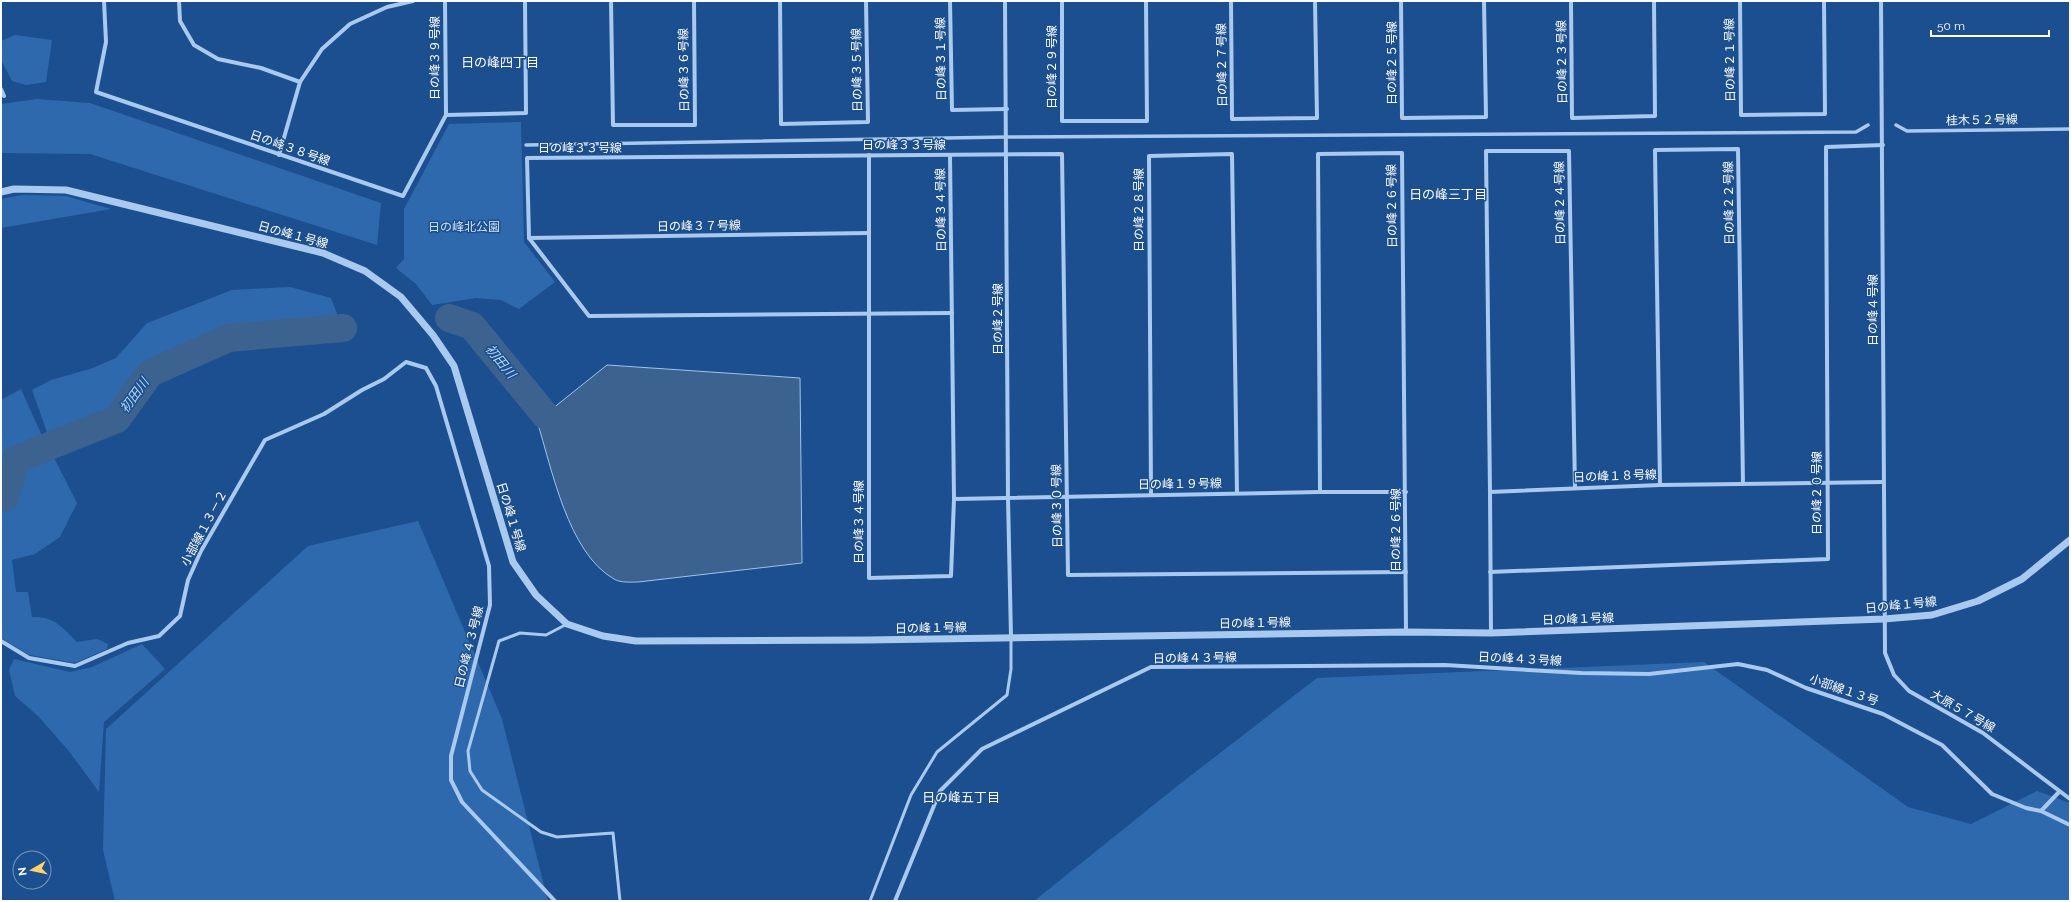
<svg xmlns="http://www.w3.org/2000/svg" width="2071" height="902" viewBox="0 0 2071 902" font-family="Raleway,'Noto Sans JP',sans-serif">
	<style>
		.green { fill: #2e69ad }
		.water { fill: #3c6290; stroke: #9cc4f0 }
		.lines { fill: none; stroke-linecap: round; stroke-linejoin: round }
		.river { stroke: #3c6290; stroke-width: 28 }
		.service { stroke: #a9c9ee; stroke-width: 3 }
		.pedestrian { stroke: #a9c9ee; stroke-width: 3.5 }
		.minor { stroke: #a9c9ee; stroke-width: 4 }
		.tertiary { stroke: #a9c9ee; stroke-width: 7 }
		.labels { text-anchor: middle; stroke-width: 3; stroke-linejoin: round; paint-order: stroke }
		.street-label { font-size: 12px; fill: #fff; stroke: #1b4f8f }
		.park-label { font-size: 12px; fill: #cfe3fa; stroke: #1b4f8f }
		.neighbourhood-label { font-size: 13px; fill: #fff; stroke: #1b4f8f }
		.water-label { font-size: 13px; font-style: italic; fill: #b5d3f5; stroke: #1b4f8f }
	</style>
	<rect width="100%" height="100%" fill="#1b4f8f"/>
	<!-- green -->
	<g class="green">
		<polygon points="15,35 52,40 46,82 26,85 12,81 1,60 1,41"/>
		<polygon points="37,99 90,103 381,203 377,245 90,154 1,153 1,104"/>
		<polygon points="521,122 524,242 555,282 519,309 501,300 476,298 432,305 416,284 396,268 404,259 404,209 449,124"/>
		<polygon points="22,195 66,196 111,209 1,228 1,199"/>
		<polygon points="290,287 331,298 339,319 232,330 157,359 138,369 110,414 48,435 32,390 51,380 93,368 116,358 147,323 232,290"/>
		<polygon points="21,389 43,438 17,455 10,467 1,469 1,400"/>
		<path d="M 50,450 L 77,503 L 60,537 L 35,554 L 12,560 L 16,592 L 28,592 L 32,617 C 54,616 62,627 77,642 L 97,639 L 108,644 L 107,649 L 75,663 L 29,655 L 1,638 L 1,502 L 7,498 L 20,463 Z"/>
		<polygon points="418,521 502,719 548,901 115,901 103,850 106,729 308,546"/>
		<polygon points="142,644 165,669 104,722 99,792 68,750 38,716 15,696 9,670 14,659 70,672 92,667"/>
		<polygon points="1704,662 1908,807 1971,824 2037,791 2070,803 2070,901 1034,901 1176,787 1317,678"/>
	</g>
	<!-- water -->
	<path class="water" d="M 607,365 L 800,378 L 802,563 L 638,582 C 631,582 620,583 614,579 C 568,553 552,469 537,421 Z"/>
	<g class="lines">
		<!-- river -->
		<g class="river">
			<polyline points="449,318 472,326 545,415"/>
			<polyline points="1,499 4,498 17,459 117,419 150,373 229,338 343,328"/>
		</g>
		<!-- service -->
		<g class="service">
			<polyline points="567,624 546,635 520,633 499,641 468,751 470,771 482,790 541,832 557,837 613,833 620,901"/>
			<polyline points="870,901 911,795 937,752 1007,695 1011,669 1011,639"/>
		</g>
		<!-- pedestrian -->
		<g class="pedestrian">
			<polyline points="1896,125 1907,131 2070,129"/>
			<polyline points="526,145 1007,137 1856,132 1868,125"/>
		</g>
		<!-- minor -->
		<g class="minor">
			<polyline points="104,1 106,42 96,92 403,196 446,115 526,113 525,1"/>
			<polyline points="179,1 180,21 194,45 218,59 261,68 300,82"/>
			<polyline points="445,1 446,115"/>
			<polyline points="611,1 613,125 695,125 694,1"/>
			<polyline points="780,1 781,124 868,122 866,1"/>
			<polyline points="950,1 952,110 1007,109"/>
			<polyline points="1005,1 1008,498 1011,637"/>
			<polyline points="1062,1 1062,121 1147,121 1146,1"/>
			<polyline points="1231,1 1232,119 1317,118 1315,1"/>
			<polyline points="1401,1 1402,118 1486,117 1484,1"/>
			<polyline points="1571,1 1572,118 1655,116 1654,1"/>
			<polyline points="1740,1 1741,115 1825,114 1824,1"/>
			<polyline points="1881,1 1885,653 1894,675 1909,691 1983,733 2070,799"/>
			<polyline points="1,89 4,96"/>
			<polyline points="279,155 300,82 322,49 350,24 387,7 413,1"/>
			<polyline points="869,155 869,578 951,576 954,499 950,155"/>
			<polyline points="529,238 869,233"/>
			<polyline points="952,313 589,316 529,238 527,158 1062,154 1068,575 1406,572"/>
			<polyline points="1660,485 1655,150 1738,149 1743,484"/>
			<polyline points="1320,492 1318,154 1402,153 1406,632"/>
			<polyline points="1490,492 1486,151 1569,151 1575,488"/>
			<polyline points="1151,495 1149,156 1232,154 1237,493"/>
			<polyline points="954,499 1320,492 1406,492"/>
			<polyline points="1490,572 1828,559 1826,147 1883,145"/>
			<polyline points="1491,633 1490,492 1660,485 1883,482"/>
			<polyline points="1,641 29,658 75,666 128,643 159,636 180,616 188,580 201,551 265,440 324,414 362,390 384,379 406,362 426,368 436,386 489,566 490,605 451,756 451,780 462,802 555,901"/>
			<polyline points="2041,811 2059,792"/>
			<polyline points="895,901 940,791 982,749 1151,667 1445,665 1581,673 1649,674 1738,664 1767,670 1806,688 1883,714 1942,745 1992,794 2026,808 2041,811 2070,825"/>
		</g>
		<!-- tertiary -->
		<polyline class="tertiary" points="1,192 14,189 66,190 323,253 365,271 401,297 433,335 454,366 513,562 536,595 567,624 603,636 636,641 867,640 1406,632 1491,633 1884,619 1932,615 1978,601 2022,579 2070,540"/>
	</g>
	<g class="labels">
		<!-- street labels -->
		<g class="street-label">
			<text transform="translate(435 58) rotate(-90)" y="4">日の峰３９号線</text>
			<text transform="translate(941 59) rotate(-91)" y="4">日の峰３１号線</text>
			<text transform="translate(1730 60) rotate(-91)" y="4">日の峰２１号線</text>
			<text transform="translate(1562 62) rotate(-91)" y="4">日の峰２３号線</text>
			<text transform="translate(1392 63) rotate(-90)" y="4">日の峰２５号線</text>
			<text transform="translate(1222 65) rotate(-91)" y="4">日の峰２７号線</text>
			<text transform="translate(1052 67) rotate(-90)" y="4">日の峰２９号線</text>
			<text transform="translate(684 70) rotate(-91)" y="4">日の峰３６号線</text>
			<text transform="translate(857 70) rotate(-91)" y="4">日の峰３５号線</text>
			<text transform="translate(1982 120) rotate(-1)" y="4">桂木５２号線</text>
			<text x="904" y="149">日の峰３３号線</text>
			<text transform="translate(290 148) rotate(19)" y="4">日の峰３８号線</text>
			<text x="580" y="152">日の峰３３号線</text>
			<text transform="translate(1560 203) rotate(-91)" y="4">日の峰２４号線</text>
			<text transform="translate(1729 203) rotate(-91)" y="4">日の峰２２号線</text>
			<text transform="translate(1392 206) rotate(-91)" y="4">日の峰２６号線</text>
			<text transform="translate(941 210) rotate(-91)" y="4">日の峰３４号線</text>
			<text transform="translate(1139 210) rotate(-90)" y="4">日の峰２８号線</text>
			<text transform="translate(699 226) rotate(-1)" y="4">日の峰３７号線</text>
			<text transform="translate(293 235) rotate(15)" y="4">日の峰１号線</text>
			<text transform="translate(1873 310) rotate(-90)" y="4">日の峰４号線</text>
			<text transform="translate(998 319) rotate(-90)" y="4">日の峰２号線</text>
			<text transform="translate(1615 476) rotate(-2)" y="4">日の峰１８号線</text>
			<text transform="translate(1180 484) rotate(-1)" y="4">日の峰１９号線</text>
			<text transform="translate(1817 493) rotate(-90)" y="4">日の峰２０号線</text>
			<text transform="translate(1057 506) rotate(-91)" y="4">日の峰３０号線</text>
			<text transform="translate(511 517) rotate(73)" y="4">日の峰１号線</text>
			<text transform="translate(859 522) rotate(-90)" y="4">日の峰３４号線</text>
			<text transform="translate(204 528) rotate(-62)" y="4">小部線１３－２</text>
			<text transform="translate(1396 530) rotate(-90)" y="4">日の峰２６号線</text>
			<text transform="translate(1901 605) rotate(-6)" y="4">日の峰１号線</text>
			<text transform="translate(1578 619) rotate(-2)" y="4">日の峰１号線</text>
			<text transform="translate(1255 623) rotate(-1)" y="4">日の峰１号線</text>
			<text transform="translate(931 628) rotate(-1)" y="4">日の峰１号線</text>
			<text transform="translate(469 647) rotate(-76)" y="4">日の峰４３号線</text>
			<text transform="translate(1195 658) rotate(-1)" y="4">日の峰４３号線</text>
			<text transform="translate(1520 659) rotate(3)" y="4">日の峰４３号線</text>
			<text transform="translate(1844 690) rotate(19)" y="4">小部線１３号</text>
			<text transform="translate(1963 711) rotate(30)" y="4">大原５７号線</text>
		</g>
		<!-- park labels -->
		<g class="park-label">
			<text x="464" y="231">日の峰北公園</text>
		</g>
		<!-- neighbourhood labels -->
		<g class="neighbourhood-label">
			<text x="500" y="67">日の峰四丁目</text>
			<text x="1448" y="199">日の峰三丁目</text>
			<text x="961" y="802">日の峰五丁目</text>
		</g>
		<!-- water labels -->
		<g class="water-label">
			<text transform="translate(501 361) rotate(51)" y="5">初田川</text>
			<text transform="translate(134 395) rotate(-54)" y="5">初田川</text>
		</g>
	</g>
	<!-- border -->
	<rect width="2071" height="902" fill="none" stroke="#ffffff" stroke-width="4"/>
	<!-- north arrow -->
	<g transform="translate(32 870) rotate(261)"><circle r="19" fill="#1b4f8f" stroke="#7695bc"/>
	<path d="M0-3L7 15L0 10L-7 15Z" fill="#ffd166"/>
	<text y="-6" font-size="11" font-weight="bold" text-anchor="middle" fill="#ffffff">N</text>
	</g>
	<!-- scale -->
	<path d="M1931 30v6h118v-6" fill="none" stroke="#ffffff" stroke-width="2"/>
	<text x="1937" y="30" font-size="12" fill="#ffffff" stroke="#1b4f8f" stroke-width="3" paint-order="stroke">50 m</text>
</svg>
